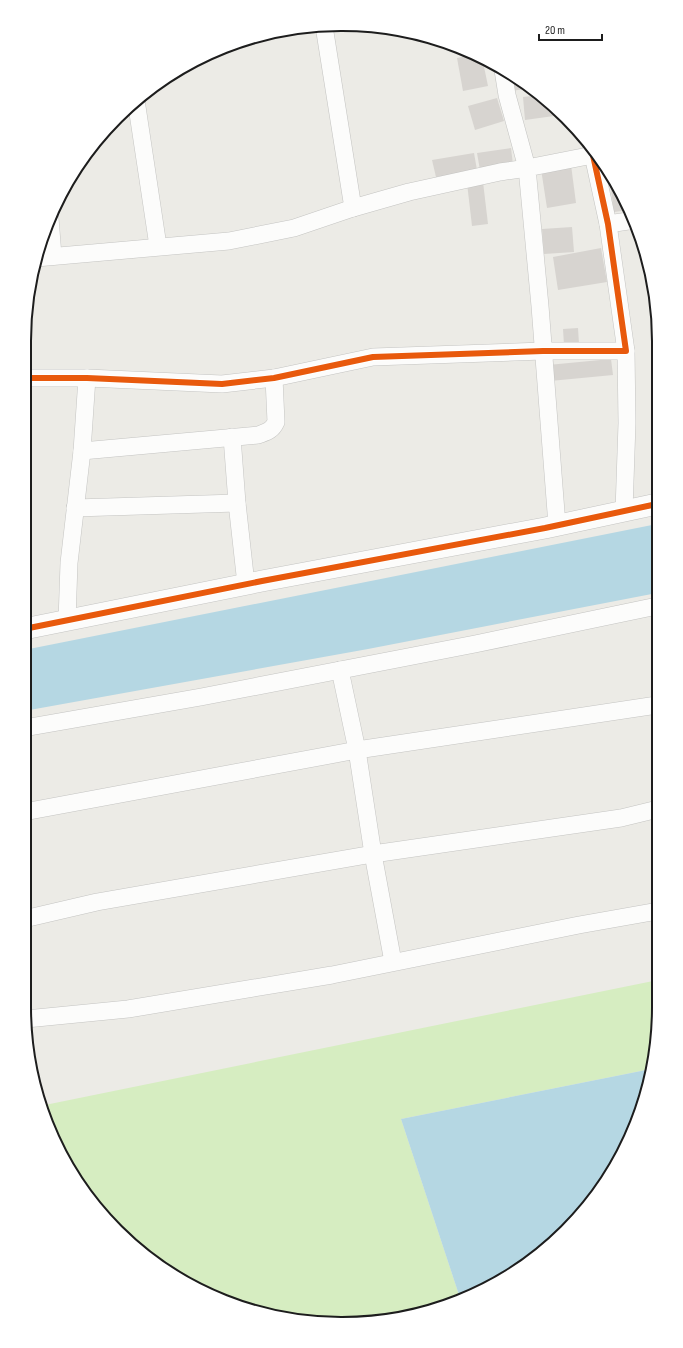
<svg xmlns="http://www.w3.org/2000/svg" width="683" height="1348" viewBox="0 0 683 1348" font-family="'Sofia Sans Condensed',sans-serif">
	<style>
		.grass { fill: #d6edc1 }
		.water { fill: #b5d7e3 }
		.building { fill: #d7d4d0 }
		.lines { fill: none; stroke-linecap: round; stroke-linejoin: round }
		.minor-casing { stroke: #c4c4c2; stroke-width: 18 }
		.tertiary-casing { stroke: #c4c4c2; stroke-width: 22 }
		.minor { stroke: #fcfcfb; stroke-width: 17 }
		.tertiary { stroke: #fcfcfb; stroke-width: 21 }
		.cycleway-casing { stroke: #fff; stroke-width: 8 }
		.cycleway { stroke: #e8590c; stroke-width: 6 }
		.rim { fill: none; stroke: #1d1d1d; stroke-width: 2 }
	</style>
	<rect width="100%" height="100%" fill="#ecebe6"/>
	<!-- grass -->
	<polygon class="grass" points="658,980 658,1027 651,1069 401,1119 460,1298 383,1321 279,1318 220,1300 165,1271 90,1200 41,1109 40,1106"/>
	<!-- water -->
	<g class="water">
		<polygon points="657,524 657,593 368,649 24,711 24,650"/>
		<polygon points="651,1069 648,1088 626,1147 566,1231 482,1291 460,1298 401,1119"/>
	</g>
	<!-- building -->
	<g class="building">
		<polygon points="476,54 482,57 488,86 463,91 457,58"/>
		<polygon points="508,73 532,88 511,91"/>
		<polygon points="541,95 561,115 525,120 523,97"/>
		<polygon points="497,98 504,121 475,130 468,106"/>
		<polygon points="511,148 513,165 480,170 477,153"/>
		<polygon points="474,153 477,170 436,177 432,160"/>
		<polygon points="571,165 576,203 547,208 541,169"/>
		<polygon points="483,182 488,224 472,226 467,183"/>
		<polygon points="613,182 629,210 614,212 610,183"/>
		<polygon points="572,227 574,252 544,254 542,229"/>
		<polygon points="601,248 607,282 558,290 553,257"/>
		<polygon points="578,328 579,344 564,345 563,329"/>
		<polygon points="611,359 613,375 550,381 548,365"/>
	</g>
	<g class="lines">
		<!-- minor casing -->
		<g class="minor-casing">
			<g id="minor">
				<polyline points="324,26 353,208"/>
				<polyline points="136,100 158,246"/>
				<polyline points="50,218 53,256"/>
				<polyline points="608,224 635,220"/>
				<polyline points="36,258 229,241 294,228 353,208 409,192 500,172 527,168 507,95 503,70"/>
				<polyline points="25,378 87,378 222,384 274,378 373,357 543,351 626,351 608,224 591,146"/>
				<polyline points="232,437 237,503 246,584"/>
				<path d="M 82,451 L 258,435 C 266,432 272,431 276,422 L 274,378"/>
				<polyline points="75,508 237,503"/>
				<polyline points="624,511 627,423 626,351"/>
				<polyline points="557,525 540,306 527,168 593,155"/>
				<polyline points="67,621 69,563 82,451 87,378"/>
				<polyline points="340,670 357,750 373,854 393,962"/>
				<polyline points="24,728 201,697 475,644 657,606"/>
				<polyline points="24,812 357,750 657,705"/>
				<polyline points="24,919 97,902 373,854 621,818 658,809"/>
				<polyline points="26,1019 128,1009 332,975 579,925 658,911"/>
			</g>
		</g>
		<!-- tertiary casing -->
		<g class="tertiary-casing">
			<polyline id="tertiary" points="24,629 262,581 545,528 657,504"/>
		</g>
		<!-- minor -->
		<use href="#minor" class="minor"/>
		<!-- tertiary -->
		<use href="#tertiary" class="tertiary"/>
		<!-- cycleway casing -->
		<g class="cycleway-casing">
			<g id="cycleway">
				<polyline points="25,378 87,378 222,384 274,378 373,357 543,351 626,351 608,224 591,146"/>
				<polyline points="24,629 262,581 545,528 657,504"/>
			</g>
		</g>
		<!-- cycleway -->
		<use href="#cycleway" class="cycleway"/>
	</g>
	<!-- crop -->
	<path d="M0 0H683V1348H0ZM341 31H342A310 310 0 0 1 652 341V1007A310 310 0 0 1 342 1317H341A310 310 0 0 1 31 1007V341A310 310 0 0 1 341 31Z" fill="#fff" fill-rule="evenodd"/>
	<path class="rim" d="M341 31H342A310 310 0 0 1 652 341V1007A310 310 0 0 1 342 1317H341A310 310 0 0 1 31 1007V341A310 310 0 0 1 341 31Z"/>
	<!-- scale -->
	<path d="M539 34v6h63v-6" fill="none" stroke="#1d1d1d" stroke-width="2"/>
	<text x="545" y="34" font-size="12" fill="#1d1d1d" stroke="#ffffff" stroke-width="3" paint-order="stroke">20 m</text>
</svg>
